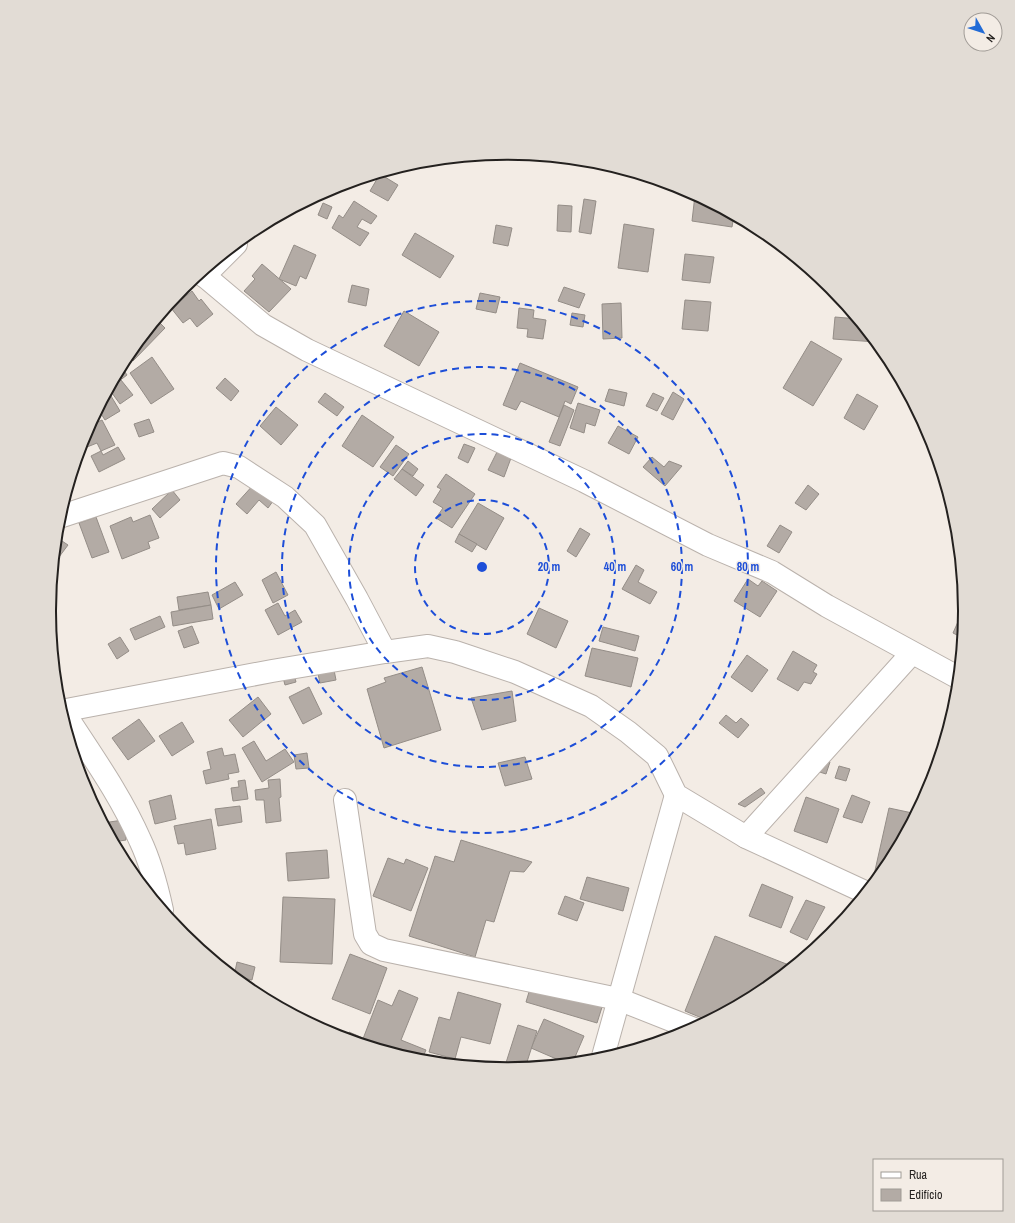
<svg xmlns="http://www.w3.org/2000/svg" width="1015" height="1223" viewBox="0 0 1015 1223" font-family="'Archivo Narrow',sans-serif">
	<style>
		.building { fill: #b3aba5; stroke: #948d87 }
		.lines { fill: none; stroke-linecap: round; stroke-linejoin: round }
		.minor-casing { stroke: #bab2ac; stroke-width: 24 }
		.minor { stroke: #fff; stroke-width: 22 }
		.ring { fill: none; stroke: #1d4ed8; stroke-width: 2; stroke-dasharray: 7 5 }
		.rim { fill: none; stroke: #24211f; stroke-width: 2 }
		.centre { fill: #1d4ed8; stroke: #f3ece5; stroke-width: 2 }
		.ring-label { font-size: 12px; text-anchor: middle; font-weight: bold; fill: #1d4ed8; stroke: #f3ece5; stroke-width: 3; stroke-linejoin: round; paint-order: stroke }
	</style>
	<rect width="100%" height="100%" fill="#f3ece5"/>
	<!-- building -->
	<g class="building">
		<polygon points="380,174 398,185 388,201 370,191"/>
		<polygon points="695,195 734,215 732,227 692,221"/>
		<polygon points="584,199 596,201 591,234 579,232"/>
		<polygon points="354,201 377,216 371,224 362,219 357,227 369,233 360,246 332,228 339,215 343,218"/>
		<polygon points="323,203 332,207 327,219 318,215"/>
		<polygon points="558,205 572,206 571,232 557,231"/>
		<polygon points="624,224 654,229 648,272 618,268"/>
		<polygon points="496,225 512,228 508,246 493,243"/>
		<polygon points="415,233 454,256 440,278 402,255"/>
		<polygon points="294,245 316,255 306,279 300,276 296,286 279,279"/>
		<polygon points="685,254 714,257 710,283 682,280"/>
		<polygon points="262,264 291,289 269,312 244,291 255,279 252,276"/>
		<polygon points="352,285 369,289 366,306 348,302"/>
		<polygon points="564,287 585,294 579,308 558,301"/>
		<polygon points="192,291 199,301 201,299 213,314 197,327 190,318 183,323 171,308"/>
		<polygon points="480,293 500,297 496,313 476,309"/>
		<polygon points="685,300 711,302 708,331 682,329"/>
		<polygon points="621,303 622,338 603,339 602,304"/>
		<polygon points="519,308 534,310 533,318 546,320 543,339 527,337 528,329 517,328"/>
		<polygon points="404,311 439,332 419,366 384,346"/>
		<polygon points="572,313 585,315 583,327 570,325"/>
		<polygon points="835,317 858,319 877,342 833,339"/>
		<polygon points="157,320 165,328 133,361 128,355"/>
		<polygon points="811,341 842,359 813,406 783,388"/>
		<polygon points="152,357 174,389 151,404 130,373"/>
		<polygon points="520,363 578,387 571,404 565,401 559,417 521,401 516,410 503,405"/>
		<polygon points="121,366 127,375 110,388 110,387"/>
		<polygon points="225,378 239,391 231,401 216,388"/>
		<polygon points="121,380 133,395 120,404 109,389"/>
		<polygon points="609,389 627,393 624,406 605,401"/>
		<polygon points="108,391 120,411 105,420 98,409"/>
		<polygon points="673,392 684,399 673,420 661,414"/>
		<polygon points="325,393 344,407 337,416 318,402"/>
		<polygon points="653,393 664,398 657,411 646,406"/>
		<polygon points="857,394 878,406 864,430 844,418"/>
		<polygon points="578,403 600,410 595,426 586,423 584,433 570,428"/>
		<polygon points="564,405 574,410 560,446 549,442"/>
		<polygon points="276,407 298,425 281,445 260,426"/>
		<polygon points="362,415 394,437 373,467 342,446"/>
		<polygon points="149,419 154,432 139,437 134,424"/>
		<polygon points="102,420 115,445 101,451 97,443 87,447 83,439 89,426"/>
		<polygon points="618,426 638,437 629,454 608,443"/>
		<polygon points="464,444 475,448 468,463 458,458"/>
		<polygon points="396,445 409,454 393,476 380,467"/>
		<polygon points="118,447 125,459 99,472 91,456 101,451 103,455"/>
		<polygon points="497,452 511,458 504,477 488,470"/>
		<polygon points="652,457 664,467 669,461 682,466 665,486 643,467"/>
		<polygon points="408,461 418,469 413,476 402,469"/>
		<polygon points="402,469 424,485 416,496 394,479"/>
		<polygon points="446,474 475,494 452,528 436,518 443,508 433,502 441,489 437,487"/>
		<polygon points="255,483 276,497 268,508 259,500 247,514 236,504"/>
		<polygon points="808,485 819,494 806,510 795,503"/>
		<polygon points="172,490 180,500 160,518 152,509"/>
		<polygon points="478,503 504,518 486,550 459,534"/>
		<polygon points="150,515 159,538 148,542 150,548 122,559 110,526 131,517 133,522"/>
		<polygon points="96,517 109,552 92,558 79,523"/>
		<polygon points="780,525 792,532 779,553 767,546"/>
		<polygon points="580,528 590,534 576,557 567,551"/>
		<polygon points="459,534 477,544 472,552 455,542"/>
		<polygon points="56,537 68,545 56,561 54,560"/>
		<polygon points="636,565 644,570 638,582 657,592 650,604 622,589"/>
		<polygon points="276,572 288,595 273,603 262,580"/>
		<polygon points="748,579 758,586 762,581 777,591 760,617 734,601"/>
		<polygon points="235,582 243,595 219,609 212,595"/>
		<polygon points="208,592 211,605 179,610 177,597"/>
		<polygon points="278,603 285,616 295,610 302,622 278,635 265,610"/>
		<polygon points="211,605 213,619 173,626 171,612"/>
		<polygon points="965,606 966,612 963,638 953,633"/>
		<polygon points="539,608 568,621 556,648 527,634"/>
		<polygon points="160,616 165,627 135,640 130,629"/>
		<polygon points="192,626 199,643 184,648 178,631"/>
		<polygon points="603,627 639,636 635,651 599,641"/>
		<polygon points="120,637 129,651 117,659 108,644"/>
		<polygon points="592,648 638,658 631,687 585,676"/>
		<polygon points="793,651 817,665 813,672 817,674 811,684 804,682 798,691 777,679"/>
		<polygon points="747,655 768,670 752,692 731,677"/>
		<polygon points="333,665 336,680 320,683 317,669"/>
		<polygon points="422,667 441,730 384,748 367,689 386,682 384,678"/>
		<polygon points="293,671 296,682 285,685 282,674"/>
		<polygon points="309,687 322,714 303,724 289,697"/>
		<polygon points="512,691 516,721 482,730 471,698"/>
		<polygon points="258,697 271,714 243,737 229,720"/>
		<polygon points="726,715 736,723 741,718 749,725 738,738 719,723"/>
		<polygon points="139,719 155,741 128,760 112,738"/>
		<polygon points="182,722 194,742 172,756 159,736"/>
		<polygon points="254,741 266,761 285,749 294,762 262,782 242,748"/>
		<polygon points="222,748 224,756 235,754 239,772 228,774 229,779 206,784 203,771 211,769 207,752"/>
		<polygon points="307,753 309,768 296,769 294,755"/>
		<polygon points="525,757 532,779 505,786 498,763"/>
		<polygon points="817,758 830,762 826,774 813,770"/>
		<polygon points="839,766 850,769 846,781 835,778"/>
		<polygon points="280,779 281,797 279,798 281,821 266,823 264,800 256,800 255,790 269,788 268,780"/>
		<polygon points="245,780 248,799 233,801 231,788 239,787 238,781"/>
		<polygon points="761,788 765,793 745,807 738,804"/>
		<polygon points="171,795 176,819 155,824 149,801"/>
		<polygon points="852,795 870,802 862,823 843,817"/>
		<polygon points="806,797 839,809 827,843 794,831"/>
		<polygon points="240,806 242,822 218,826 215,809"/>
		<polygon points="889,808 917,814 889,866 880,877 874,875"/>
		<polygon points="211,819 216,849 186,855 184,843 178,844 174,826"/>
		<polygon points="123,820 126,840 113,842 103,823"/>
		<polygon points="461,840 532,862 524,872 510,871 494,922 486,920 475,957 409,936 435,856 454,862"/>
		<polygon points="327,850 329,878 288,881 286,853"/>
		<polygon points="388,858 404,864 406,859 428,868 411,911 373,896"/>
		<polygon points="587,877 629,888 623,911 580,899"/>
		<polygon points="762,884 793,897 781,928 749,916"/>
		<polygon points="565,896 584,903 577,921 558,914"/>
		<polygon points="283,897 335,899 332,964 280,962"/>
		<polygon points="806,900 825,907 807,940 790,932"/>
		<polygon points="715,936 794,967 762,993 709,1021 685,1011"/>
		<polygon points="350,954 387,968 370,1014 332,999"/>
		<polygon points="237,962 255,967 252,980 234,976"/>
		<polygon points="532,982 603,1004 597,1023 526,1002"/>
		<polygon points="399,990 418,998 401,1040 426,1050 421,1061 361,1044 378,1000 392,1006"/>
		<polygon points="458,992 501,1004 490,1044 461,1037 455,1059 429,1052 439,1017 450,1020"/>
		<polygon points="544,1019 584,1036 572,1064 568,1064 531,1048"/>
		<polygon points="518,1025 537,1031 525,1068 507,1070 504,1069"/>
		<polygon points="349,1032 363,1038 360,1044 336,1036 337,1034 347,1038"/>
	</g>
	<g class="lines">
		<!-- minor casing -->
		<g class="minor-casing">
			<g id="minor">
				<polyline points="201,273 263,325 307,350 584,481 708,545 772,572 827,606 959,678"/>
				<polyline points="204,276 236,244"/>
				<polyline points="59,517 223,463 239,467 285,497 315,525 357,599 385,652"/>
				<polyline points="61,711 272,671 385,652 428,646 455,652 515,672 591,706 628,732 657,756 676,795 746,837 867,893"/>
				<path d="M 63,711 C 90,753 120,794 140,840 C 150,861 157,887 162,910"/>
				<polyline points="345,800 365,934 371,944 384,950 618,999 694,1029"/>
				<polyline points="746,837 912,653"/>
				<polyline points="602,1060 676,795"/>
			</g>
		</g>
		<!-- minor -->
		<use href="#minor" class="minor"/>
	</g>
	<!-- distance rings -->
	<g class="ring">
		<circle cx="482" cy="567" r="67"/>
		<circle cx="482" cy="567" r="133"/>
		<circle cx="482" cy="567" r="200"/>
		<circle cx="482" cy="567" r="266"/>
	</g>
	<!-- crop -->
	<path d="M0 0H1015V1223H0ZM56 611a451 451 0 1 1 902 0a451 451 0 1 1-902 0Z" fill="#e2dcd5" fill-rule="evenodd"/>
	<path class="rim" d="M56 611a451 451 0 1 1 902 0a451 451 0 1 1-902 0Z"/>
	<circle cx="482" cy="567" r="6" class="centre"/>
	<g class="ring-label">
		<text x="549" y="571">20 m</text>
		<text x="615" y="571">40 m</text>
		<text x="682" y="571">60 m</text>
		<text x="748" y="571">80 m</text>
	</g>
	<!-- legend -->
	<rect x="873" y="1159" width="130" height="52" fill="#f3ece5" stroke="#a09b96"/>
	<rect x="881" y="1172" width="20" height="6" fill="#ffffff" stroke="#a09b96"/>
	<text x="909" y="1179" font-size="12" fill="#24211f">Rua</text>
	<rect x="881" y="1189" width="20" height="12" fill="#b3aba5" stroke="#a09b96"/>
	<text x="909" y="1199" font-size="12" fill="#24211f">Edifício</text>
	<!-- north arrow -->
	<g transform="translate(983 32) rotate(129)"><circle r="19" fill="#f3ece5" stroke="#a09b96"/>
	<path d="M0-3L7 15L0 10L-7 15Z" fill="#226bd6"/>
	<text y="-6" font-size="11" font-weight="bold" text-anchor="middle" fill="#24211f">N</text>
	</g>
</svg>
